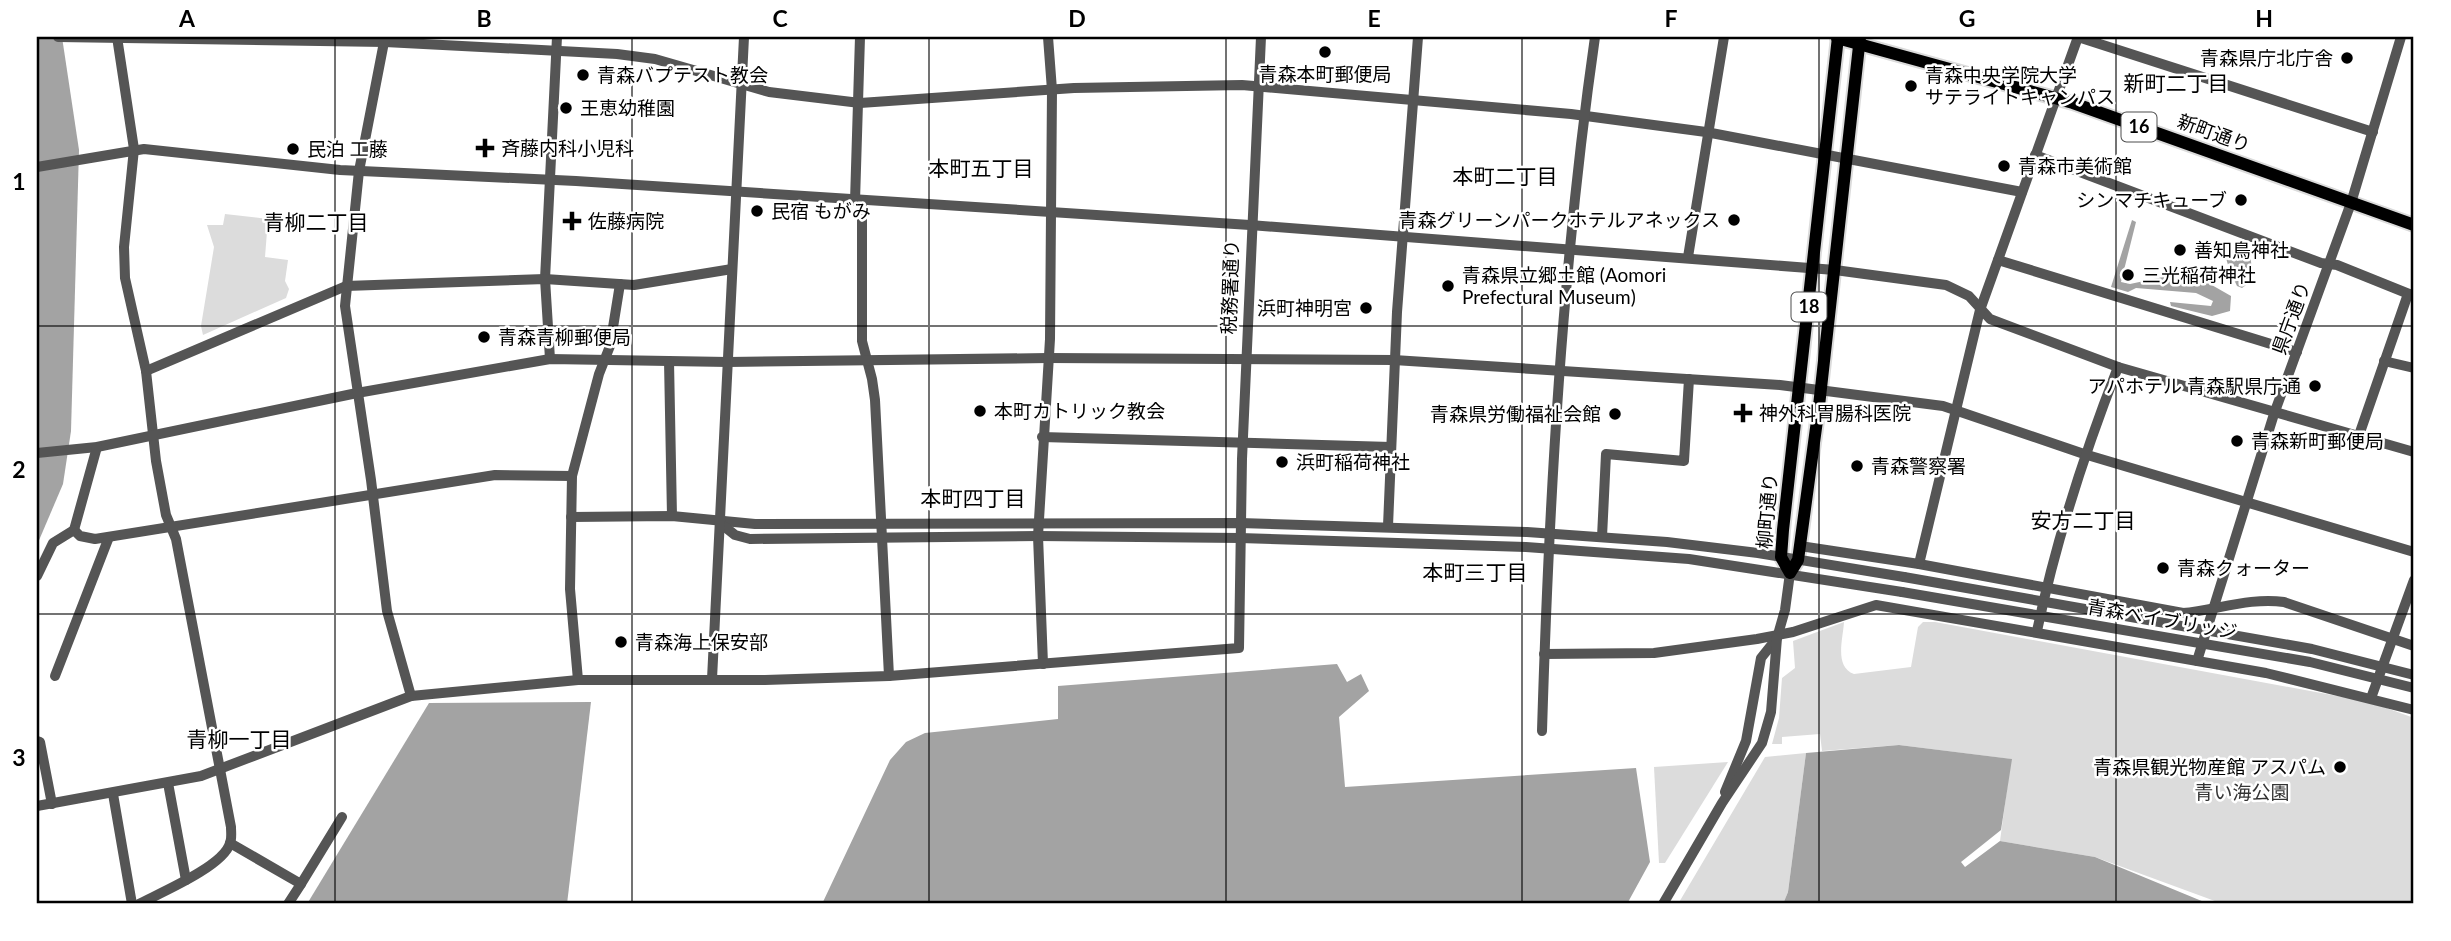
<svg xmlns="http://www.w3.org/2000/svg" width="2451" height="941" viewBox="0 0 2451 941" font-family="Lato,'Noto Sans JP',sans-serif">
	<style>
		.green { fill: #dcdcdc }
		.water { fill: #a3a3a3 }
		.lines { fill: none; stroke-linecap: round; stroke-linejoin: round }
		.major-casing { stroke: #dbdbdb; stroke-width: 16 }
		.minor { stroke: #555; stroke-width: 10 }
		.major { stroke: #000; stroke-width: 12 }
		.minor-bridge { stroke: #555; stroke-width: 10 }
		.grid { fill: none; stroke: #000; stroke-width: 2; stroke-opacity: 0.55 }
		.poi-dot { fill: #000; stroke: #fff; stroke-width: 2.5 }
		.labels { text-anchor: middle; stroke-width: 5; stroke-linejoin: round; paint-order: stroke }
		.shield { fill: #fff; stroke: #4c4c4c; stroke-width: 2 }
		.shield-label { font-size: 18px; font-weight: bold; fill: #000 }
		.poi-label { font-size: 19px; fill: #000; stroke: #fff; text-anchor: start }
		.street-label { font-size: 19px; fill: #000; stroke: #fff }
		.park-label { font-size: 19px; fill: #333; stroke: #fff }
		.neighbourhood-label { font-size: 21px; fill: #000; stroke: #fff }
		.neatline { fill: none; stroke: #000; stroke-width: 2.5 }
		.grid-label { font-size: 23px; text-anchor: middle; font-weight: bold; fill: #000 }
	</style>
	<rect width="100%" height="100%" fill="#fff"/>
	<!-- green -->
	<g class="green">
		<polygon points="225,214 268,219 265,257 288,260 285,281 289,289 286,298 203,335 201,326 214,247 207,225 223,225"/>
		<path d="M 1844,622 C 1843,639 1834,667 1854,674 L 1911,667 L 1918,627 L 1923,622 L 1935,622 L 2370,702 L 2414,718 L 2414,904 L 2223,904 L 2095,857 L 2000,841 L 2011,759 L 1899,745 L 1822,751 L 1820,734 L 1782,737 L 1782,744 L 1772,744 L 1779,718 L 1782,678 L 1795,668 L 1793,641 Z"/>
		<polygon points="1806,753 1788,892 1783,904 1678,904 1765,757"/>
		<polygon points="1728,762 1665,863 1659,863 1654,767"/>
	</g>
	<!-- water -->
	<g class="water">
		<polygon points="37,37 62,37 79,150 71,431 63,484 37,545"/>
		<polygon points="2132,220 2136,222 2121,282 2130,284 2163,277 2187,283 2203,280 2231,296 2230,311 2212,316 2171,306 2170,302 2211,306 2213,301 2196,293 2136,288 2128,292 2111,287"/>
		<path d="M 2240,246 L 2249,251 C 2252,264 2255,281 2242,288 L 2237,286 C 2232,275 2227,265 2225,253 Z"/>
		<polygon points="1337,664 1347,682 1361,674 1369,691 1339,717 1345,787 1636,768 1650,862 1627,904 822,904 890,760 906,742 925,733 1058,719 1058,686"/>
		<polygon points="591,702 567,904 307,904 429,703"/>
		<polygon points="1899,745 2012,759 2001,830 1961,862 1965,867 2000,841 2095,857 2209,904 1783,904 1788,892 1806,753"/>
	</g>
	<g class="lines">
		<!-- major casing -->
		<g class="major-casing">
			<g id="major">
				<polyline points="1838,37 1783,530 1781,557 1790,573 1798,560 1819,406 1860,37"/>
				<polyline points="1837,38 2073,103 2414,225"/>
			</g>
		</g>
		<!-- minor -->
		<g class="minor">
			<polyline points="58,37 385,42 617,54 655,59 769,92 860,103 1074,88 1242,85 1571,114 1706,132 2022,192"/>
			<path d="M 117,37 L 134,149 L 124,247 L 125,278 L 146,371 L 156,461 L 166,515 L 176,539 L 231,827 C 231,832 232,839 230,843 C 224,866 160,893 139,904"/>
			<polyline points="2078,37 2373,132"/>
			<polyline points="2035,155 2321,263 2337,265 2414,296"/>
			<polyline points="37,167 144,149 340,170 576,181 1250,225 1835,270 1946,285 1969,296 1990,319 2118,367 2414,452"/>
			<polyline points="855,201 860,37"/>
			<polyline points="862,201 862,341 872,379 875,400 889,676"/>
			<polyline points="1688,257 1724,37"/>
			<polyline points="1998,260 2297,352"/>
			<polyline points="550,359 545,279 557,37"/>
			<polyline points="669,361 672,516"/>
			<polyline points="2384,361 2414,368"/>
			<polyline points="146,371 346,286 545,279 634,285 732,269"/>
			<polyline points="1042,437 1391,447"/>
			<polyline points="2358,438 2408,294"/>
			<polyline points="37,453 97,447 357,393 550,359 728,362 1048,358 1394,360 1780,385 1943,406 2084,454 2414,552"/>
			<polyline points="571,517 672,516 755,524 1240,523 1527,532 1667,542 1758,553 1904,577"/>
			<polyline points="720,523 735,535 750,539 1038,536 1240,538 1526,547 1689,559 1902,592"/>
			<polyline points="1388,526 1397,312 1418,37"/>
			<polyline points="74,530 80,536 95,539 495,475 572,476"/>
			<polyline points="74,530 97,447"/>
			<polyline points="1602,537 1606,454 1684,461 1689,379"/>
			<path d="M 1800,546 L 1919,564 L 2183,613 C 2216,610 2251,597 2284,602 L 2414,646"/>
			<polyline points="1919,564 1980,310 2078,37"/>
			<polyline points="37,576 53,543 74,530"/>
			<path d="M 2037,631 C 2056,540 2084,454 2118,367"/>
			<polyline points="1544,654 1654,653 1757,639 1793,632 1876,605 2266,673 2414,710"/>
			<polyline points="2197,661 2274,414 2351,203 2401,37"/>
			<polyline points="1043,664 1038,536 1050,339 1052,90 1048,37"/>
			<polyline points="55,676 109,537"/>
			<polyline points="712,679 744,37"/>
			<polyline points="578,680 570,589 572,476 599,374 610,346 620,284"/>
			<polyline points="411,696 578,680 765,680 889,676 1239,648 1242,459 1261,37"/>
			<polyline points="2371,698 2414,580"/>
			<path d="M 1542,731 C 1549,499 1562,267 1595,37"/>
			<polyline points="37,741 40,742 52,804"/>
			<polyline points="168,783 186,880"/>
			<polyline points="1725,792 1746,741 1761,658 1777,638"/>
			<polyline points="113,794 132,904"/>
			<polyline points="37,806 201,776 411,696 387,611 371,480 345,306 359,171 385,37"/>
			<polyline points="230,843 301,884 342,817"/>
			<polyline points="288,904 301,884"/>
			<polyline points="1663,904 1722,803 1762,743 1771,712 1777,638 1785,610 1790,573"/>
		</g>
		<!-- major -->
		<use href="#major" class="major"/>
		<!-- minor-bridge -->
		<g class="minor-bridge">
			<polyline points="1904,577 2312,649 2414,675"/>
			<polyline points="1902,592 2310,662 2414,688"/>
		</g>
	</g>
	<!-- grid -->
	<path class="grid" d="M 335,37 L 335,904M 632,37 L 632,904M 929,37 L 929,904M 1226,37 L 1226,904M 1522,37 L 1522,904M 1819,37 L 1819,904M 2116,37 L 2116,904M 37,326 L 2414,326M 37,614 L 2414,614"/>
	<!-- markers -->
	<g class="poi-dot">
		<circle cx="1325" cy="52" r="7"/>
		<circle cx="2347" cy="58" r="7"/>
		<circle cx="583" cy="75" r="7"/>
		<circle cx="1911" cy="86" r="7"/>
		<circle cx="566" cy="108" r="7"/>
		<path d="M481.5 137.5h7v7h7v7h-7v7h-7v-7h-7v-7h7z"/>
		<circle cx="293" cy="149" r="7"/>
		<circle cx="2004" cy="166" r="7"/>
		<circle cx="2241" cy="200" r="7"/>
		<circle cx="757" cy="211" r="7"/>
		<circle cx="1734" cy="220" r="7"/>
		<path d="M568.5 210.5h7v7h7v7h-7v7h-7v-7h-7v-7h7z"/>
		<circle cx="2180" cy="250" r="7"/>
		<circle cx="2128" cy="275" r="7"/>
		<circle cx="1448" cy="286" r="7"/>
		<circle cx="1366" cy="308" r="7"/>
		<circle cx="484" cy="337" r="7"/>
		<circle cx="2315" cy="386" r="7"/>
		<circle cx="980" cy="411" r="7"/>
		<path d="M1739.5 402.5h7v7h7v7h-7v7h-7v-7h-7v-7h7z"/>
		<circle cx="1615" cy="414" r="7"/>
		<circle cx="2237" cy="441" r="7"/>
		<circle cx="1282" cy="462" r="7"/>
		<circle cx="1857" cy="466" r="7"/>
		<circle cx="2163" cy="568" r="7"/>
		<circle cx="621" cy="642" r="7"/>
		<circle cx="2340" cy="767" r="7"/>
	</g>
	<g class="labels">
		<!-- shield labels -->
		<g class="shield">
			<rect x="2121.5" y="112.5" width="35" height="29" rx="5"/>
			<rect x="1791.5" y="292.5" width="35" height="29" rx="5"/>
		</g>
		<g class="shield-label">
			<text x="2139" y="133">16</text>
			<text x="1809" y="313">18</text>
		</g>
		<!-- poi labels -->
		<g class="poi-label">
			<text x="2333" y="65" text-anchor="end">青森県庁北庁舎</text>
			<text x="1325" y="81" text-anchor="middle">青森本町郵便局</text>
			<text x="597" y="82">青森バプテスト教会</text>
			<text x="1925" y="82">青森中央学院大学<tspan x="1925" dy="22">サテライトキャンパス</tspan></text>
			<text x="580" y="115">王恵幼稚園</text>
			<text x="501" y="155">斉藤内科小児科</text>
			<text x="307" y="156">民泊 工藤</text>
			<text x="2018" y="173">青森市美術館</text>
			<text x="2227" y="207" text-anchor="end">シンマチキューブ</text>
			<text x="771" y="218">民宿 もがみ</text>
			<text x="1720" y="227" text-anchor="end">青森グリーンパークホテルアネックス</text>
			<text x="588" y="228">佐藤病院</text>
			<text x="2194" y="257">善知鳥神社</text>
			<text x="1462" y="282">青森県立郷土館 (Aomori<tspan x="1462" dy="22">Prefectural Museum)</tspan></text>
			<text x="2142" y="282">三光稲荷神社</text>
			<text x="1352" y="315" text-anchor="end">浜町神明宮</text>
			<text x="498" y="344">青森青柳郵便局</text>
			<text x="2301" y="393" text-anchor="end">アパホテル 青森駅県庁通</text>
			<text x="994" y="418">本町カトリック教会</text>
			<text x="1759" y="420">神外科胃腸科医院</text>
			<text x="1601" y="421" text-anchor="end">青森県労働福祉会館</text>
			<text x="2251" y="448">青森新町郵便局</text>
			<text x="1296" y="469">浜町稲荷神社</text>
			<text x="1871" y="473">青森警察署</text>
			<text x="2177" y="575">青森クォーター</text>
			<text x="635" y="649">青森海上保安部</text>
			<text x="2326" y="774" text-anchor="end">青森県観光物産館 アスパム</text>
		</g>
		<!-- street labels -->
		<g class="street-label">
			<text transform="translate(2214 133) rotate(20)" y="7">新町通り</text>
			<text transform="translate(1230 287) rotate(-88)" y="7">税務署通り</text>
			<text transform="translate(2291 318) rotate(-70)" y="7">県庁通り</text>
			<text transform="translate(1767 511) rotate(-85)" y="7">柳町通り</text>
			<text transform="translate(2162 619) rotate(10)" y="7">青森ベイブリッジ</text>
		</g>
		<!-- park labels -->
		<g class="park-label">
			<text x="2242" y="799">青い海公園</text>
		</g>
		<!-- neighbourhood labels -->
		<g class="neighbourhood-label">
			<text x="2176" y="91">新町二丁目</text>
			<text x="981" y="176">本町五丁目</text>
			<text x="1505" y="184">本町二丁目</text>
			<text x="316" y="230">青柳二丁目</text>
			<text x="973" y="506">本町四丁目</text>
			<text x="2083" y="528">安方二丁目</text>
			<text x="1475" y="580">本町三丁目</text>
			<text x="239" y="747">青柳一丁目</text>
		</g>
	</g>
	<!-- border -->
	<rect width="2451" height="941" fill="none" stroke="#ffffff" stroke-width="77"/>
	<rect x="38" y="38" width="2374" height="864" class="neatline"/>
	<g class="grid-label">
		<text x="187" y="27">A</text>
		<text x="484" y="27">B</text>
		<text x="780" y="27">C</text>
		<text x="1077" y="27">D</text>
		<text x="1374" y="27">E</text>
		<text x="1671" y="27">F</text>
		<text x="1967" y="27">G</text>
		<text x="2264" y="27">H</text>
		<text x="19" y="190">1</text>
		<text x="19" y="478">2</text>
		<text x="19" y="766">3</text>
	</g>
</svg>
